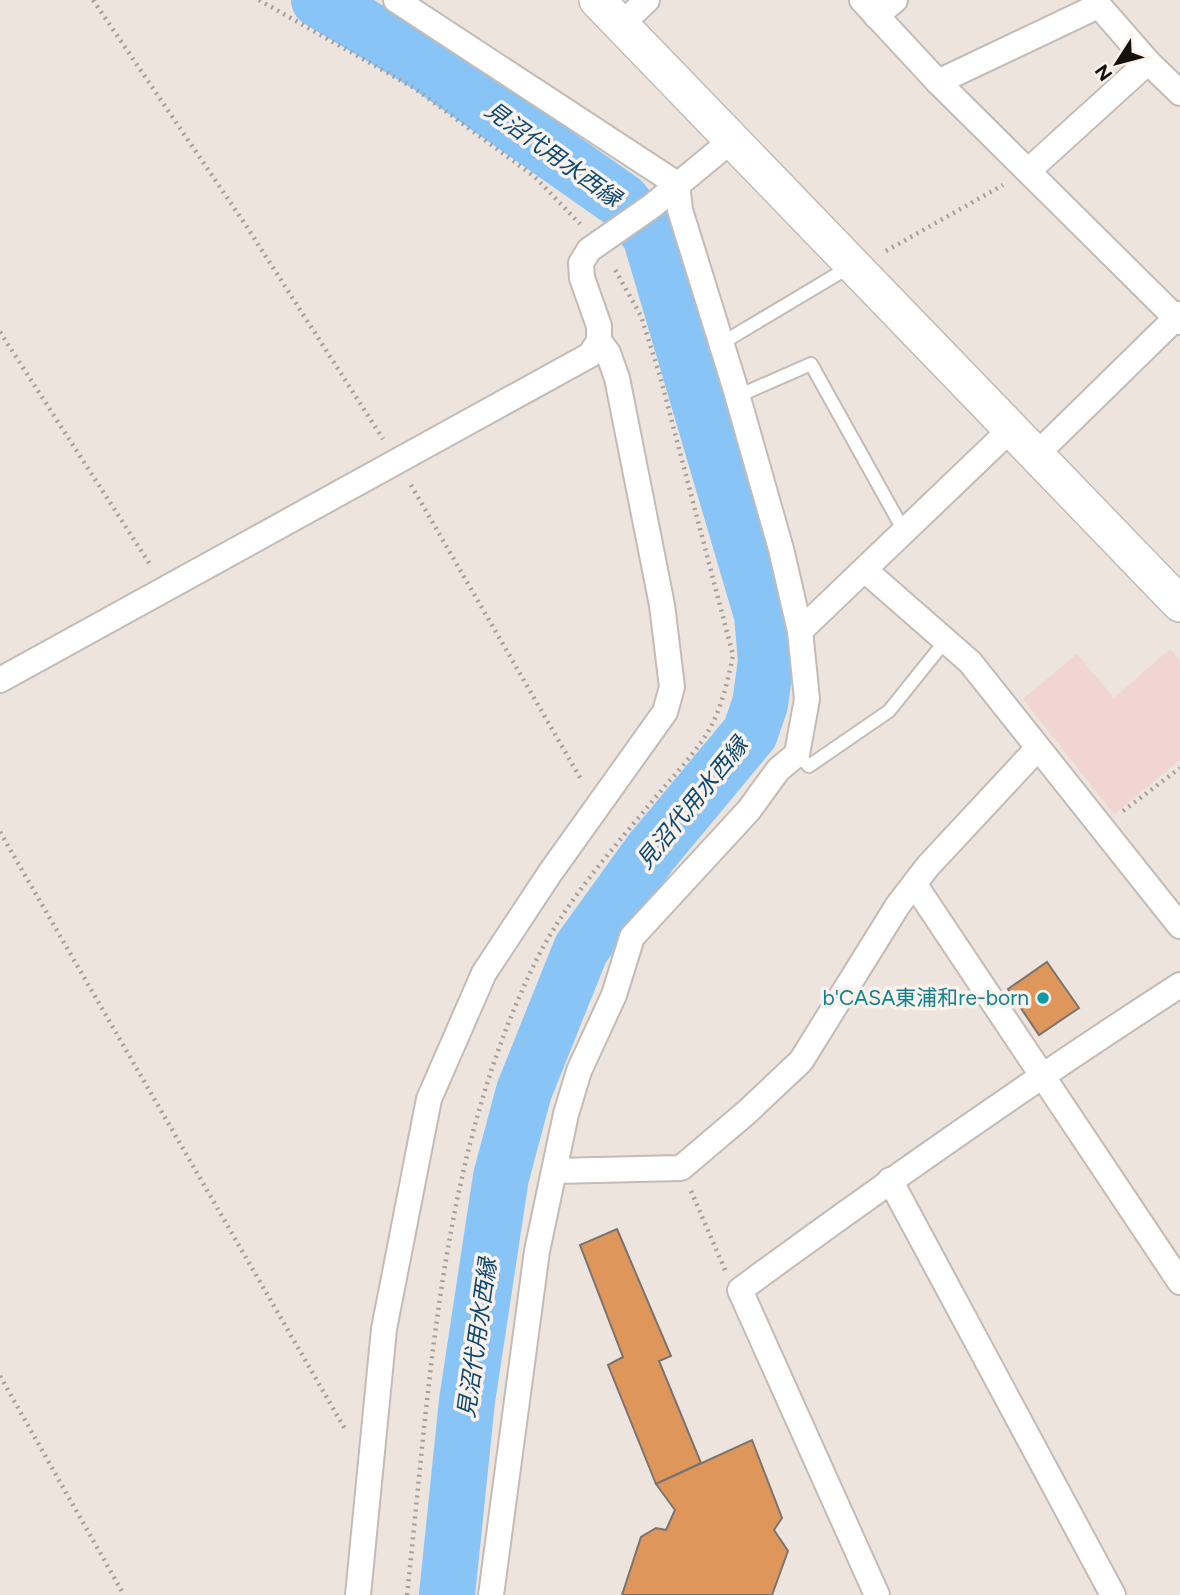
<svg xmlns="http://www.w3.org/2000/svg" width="1180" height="1595" viewBox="0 0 1180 1595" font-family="Figtree,'Noto Sans JP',sans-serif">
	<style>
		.industrial { fill: #f0d5d1 }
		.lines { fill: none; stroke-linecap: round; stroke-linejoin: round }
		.river { stroke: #88c5f6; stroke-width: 56 }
		.building { fill: #df965a; stroke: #7b746e; stroke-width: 2 }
		.lane-casing { stroke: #c3bbb5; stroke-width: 16 }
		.street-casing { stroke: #c3bbb5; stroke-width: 28 }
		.secondary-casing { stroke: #c3bbb5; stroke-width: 38 }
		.path { stroke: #a59e9a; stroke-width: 4.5; stroke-dasharray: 2 5; stroke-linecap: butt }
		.lane { stroke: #fff; stroke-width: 12 }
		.street { stroke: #fff; stroke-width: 24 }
		.secondary { stroke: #fff; stroke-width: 35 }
		.culture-dot { fill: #0f9aa8; stroke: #faf1eb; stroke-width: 2.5 }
		.labels { text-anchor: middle; stroke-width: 7; stroke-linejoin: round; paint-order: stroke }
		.culture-label { font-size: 21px; fill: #0d838f; stroke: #faf1eb; text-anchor: end }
		.water-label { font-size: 23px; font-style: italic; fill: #0c4970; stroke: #faf1eb }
	</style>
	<rect width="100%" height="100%" fill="#ede4de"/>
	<!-- industrial -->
	<polygon class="industrial" points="1170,649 1180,660 1180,760 1114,814 1023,699 1077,654 1114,698"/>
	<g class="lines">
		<!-- river -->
		<polyline class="river" points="319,0 428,65 622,201 650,235 762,615 766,661 760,704 750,733 651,852 581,949 524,1091 501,1177 467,1401 447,1595"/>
	</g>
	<!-- building -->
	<g class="building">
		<polygon points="1047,962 1079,1008 1039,1035 1008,989"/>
		<polygon points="617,1229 671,1356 659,1361 701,1463 656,1484 608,1365 623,1357 580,1245"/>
		<polygon points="752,1440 782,1518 774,1530 788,1551 772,1595 622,1595 641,1537 656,1528 666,1530 675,1510 656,1484"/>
	</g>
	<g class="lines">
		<!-- lane casing -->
		<g class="lane-casing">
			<g id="lane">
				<polyline points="722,343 851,266"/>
				<polyline points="738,396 811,364 904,531"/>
				<polyline points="797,754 809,766 889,711 946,640"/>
			</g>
		</g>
		<!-- street casing -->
		<g class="street-casing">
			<g id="street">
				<polyline points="396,0 677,184 680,210 734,384 781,549 800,631 807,699 797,754 778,770 749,810 632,937 614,995 579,1071 566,1114 537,1251 491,1595"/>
				<polyline points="862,0 938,82 1180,322"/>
				<polyline points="1094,0 1148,62 1180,93"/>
				<polyline points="876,16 895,0"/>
				<polyline points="621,25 647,0"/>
				<polyline points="938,82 1098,6"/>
				<polyline points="1028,171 1148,62"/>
				<polyline points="1037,454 1180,314"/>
				<polyline points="866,571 970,662 1180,926"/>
				<polyline points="800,631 1012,428"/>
				<polyline points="0,680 590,355 599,341 599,326 582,278 581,263 589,250 652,206 732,140"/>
				<polyline points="915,885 1180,1282"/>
				<polyline points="555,1171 681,1168 747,1112 801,1061 898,905 928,866 1037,749"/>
				<polyline points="890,1180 1113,1595"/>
				<polyline points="358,1595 384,1329 429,1099 484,973 550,873 665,712 672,687 662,605 617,378 608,353 599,341"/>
				<path d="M 877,1595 L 740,1290 C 884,1184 1030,1082 1180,985"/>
			</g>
		</g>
		<!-- secondary casing -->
		<g class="secondary-casing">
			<polyline id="secondary" points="597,0 1180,604"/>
		</g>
		<!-- path -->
		<g class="path">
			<polyline points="93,0 245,224 383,439"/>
			<polyline points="259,0 414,88 535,177 580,224"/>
			<polyline points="886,251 1003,185"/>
			<polyline points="0,332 151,566"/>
			<polyline points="411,485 582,781"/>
			<polyline points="1123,811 1180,768"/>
			<polyline points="0,832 345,1429"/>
			<polyline points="691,1191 725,1270"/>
			<polyline points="0,1376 124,1595"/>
			<path d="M 407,1595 C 430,1386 439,1165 531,971 C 562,904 613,849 660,792 C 677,772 696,752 709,730 C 722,707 728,680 733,655 L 660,376 L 641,316 L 613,266"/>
		</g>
		<!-- lane -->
		<use href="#lane" class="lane"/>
		<!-- street -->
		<use href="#street" class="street"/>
		<!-- secondary -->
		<use href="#secondary" class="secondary"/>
	</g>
	<!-- markers -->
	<circle class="culture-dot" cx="1043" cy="998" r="7"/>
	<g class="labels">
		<!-- culture labels -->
		<g class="culture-label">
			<text x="1029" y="1005">b'CASA東浦和re-born</text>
		</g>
		<!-- water labels -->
		<g class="water-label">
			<text transform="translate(553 154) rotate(36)" y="8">見沼代用水西縁</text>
			<text transform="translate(692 803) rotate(-51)" y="8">見沼代用水西縁</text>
			<text transform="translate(477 1338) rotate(-82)" y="8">見沼代用水西縁</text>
		</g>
	</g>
	<!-- north arrow -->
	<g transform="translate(1117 63) rotate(234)" stroke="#faf1eb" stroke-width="5" paint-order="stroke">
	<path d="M0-5L12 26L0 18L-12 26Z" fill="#14110f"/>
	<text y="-10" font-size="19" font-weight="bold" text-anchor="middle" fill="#14110f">N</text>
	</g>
</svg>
